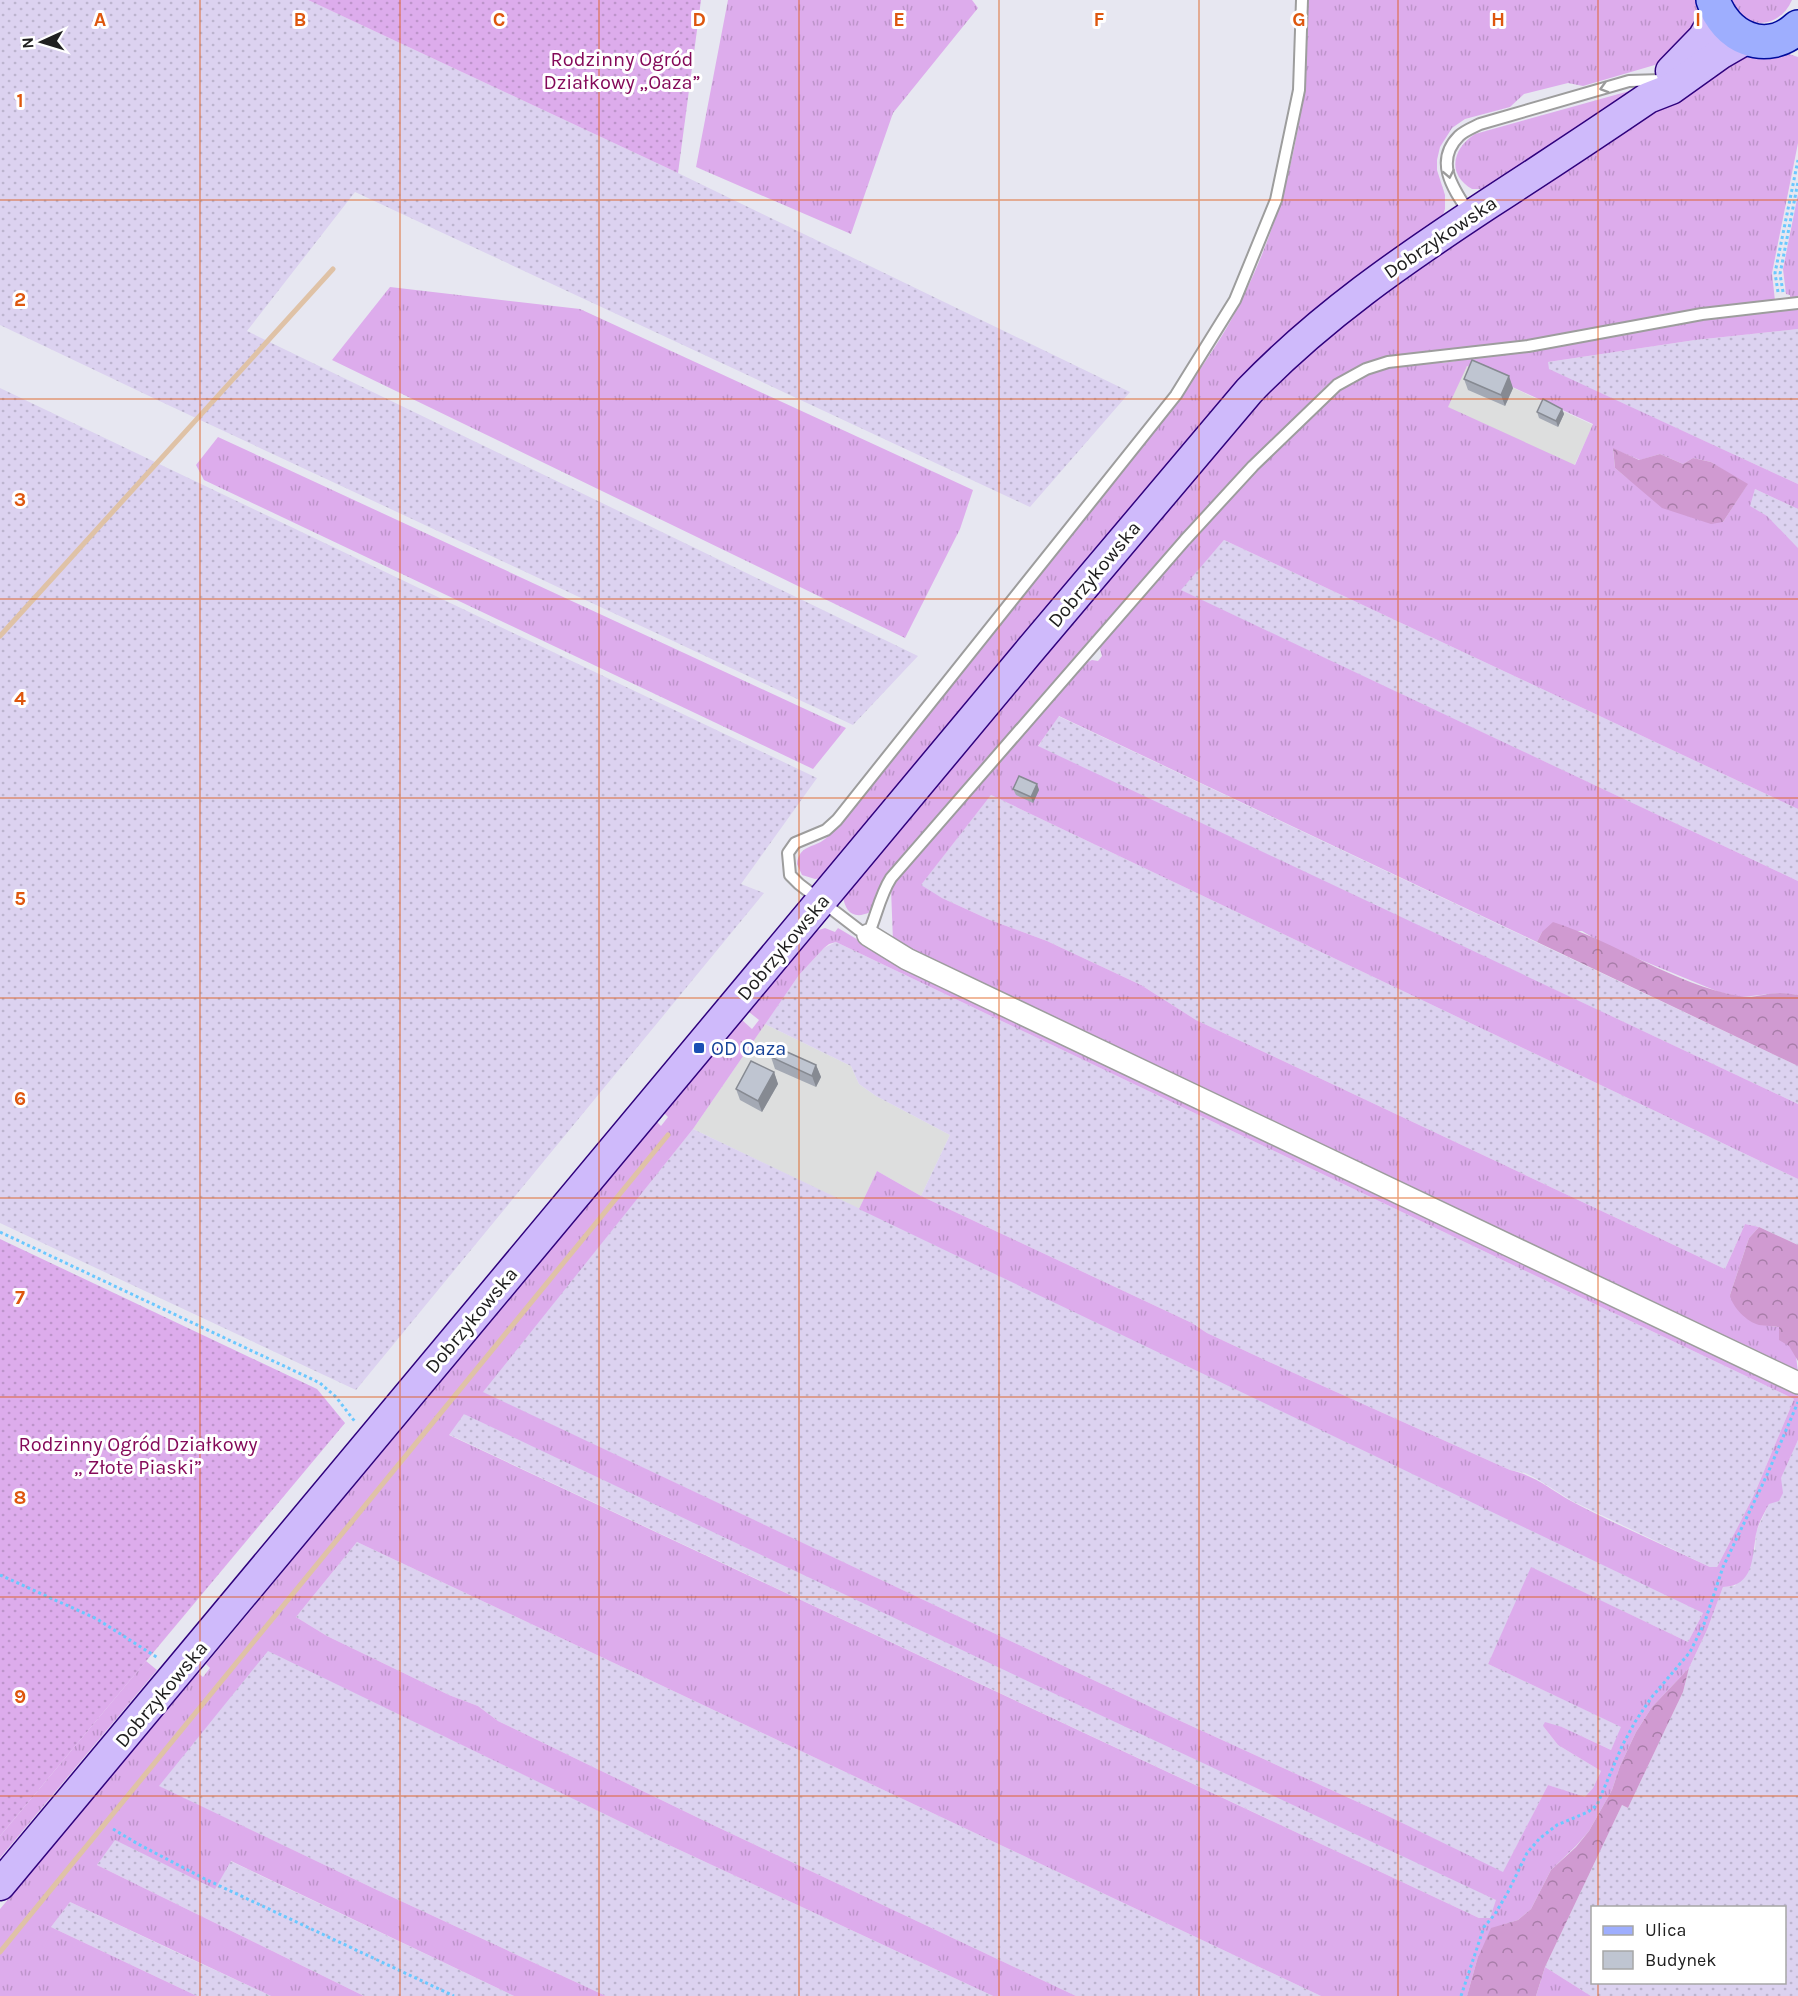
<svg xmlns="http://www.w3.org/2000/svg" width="1798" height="1996" font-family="Karla,sans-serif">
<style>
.residential{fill:#dddede}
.farmland{fill:url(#farmland-dots);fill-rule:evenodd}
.grass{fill:url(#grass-tufts);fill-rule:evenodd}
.forest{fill:url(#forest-crowns)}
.garden{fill:url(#garden-dots)}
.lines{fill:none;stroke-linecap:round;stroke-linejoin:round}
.stream{stroke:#dfc2a6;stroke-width:5}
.service-casing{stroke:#9d9d9d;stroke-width:14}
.minor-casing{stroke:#9d9d9d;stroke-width:24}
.secondary-casing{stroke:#2f027d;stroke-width:33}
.primary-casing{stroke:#000b9c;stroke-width:36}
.path{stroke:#6bc8fe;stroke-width:3;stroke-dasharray:3 3;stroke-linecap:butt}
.service{stroke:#fff;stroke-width:10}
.minor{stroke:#fff;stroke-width:21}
.secondary{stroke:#cfbafb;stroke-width:30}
.primary{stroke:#9eaefe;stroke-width:33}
.wall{fill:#a4a9b4}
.shaded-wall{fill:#868a92}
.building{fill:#bfc5d1;stroke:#868a92;stroke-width:1.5}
.oneway{stroke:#9b9b9b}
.grid{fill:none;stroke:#de560d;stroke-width:1.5;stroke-opacity:0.55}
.transit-dot{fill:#1a4fb4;stroke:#fff;stroke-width:2}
.labels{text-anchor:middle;stroke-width:6;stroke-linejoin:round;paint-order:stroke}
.park-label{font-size:20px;fill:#840959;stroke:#fff}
.street-label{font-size:20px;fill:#202020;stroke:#fff}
.transit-label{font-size:20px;fill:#164399;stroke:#fff;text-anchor:start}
.grid-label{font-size:20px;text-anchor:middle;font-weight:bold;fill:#de560d;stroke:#fff;stroke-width:6;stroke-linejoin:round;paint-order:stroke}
</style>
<defs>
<pattern id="farmland-dots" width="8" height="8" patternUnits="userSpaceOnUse" patternTransform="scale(1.5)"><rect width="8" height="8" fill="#dcd2f0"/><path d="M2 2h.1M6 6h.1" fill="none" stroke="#bcb4ce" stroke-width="1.8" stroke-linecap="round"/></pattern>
<pattern id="grass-tufts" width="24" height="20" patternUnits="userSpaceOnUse" patternTransform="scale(1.5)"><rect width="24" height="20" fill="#ddacec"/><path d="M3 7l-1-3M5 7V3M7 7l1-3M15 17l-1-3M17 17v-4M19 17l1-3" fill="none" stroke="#bd94ca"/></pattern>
<pattern id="forest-crowns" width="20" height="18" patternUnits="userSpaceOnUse" patternTransform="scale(1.5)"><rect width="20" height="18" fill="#d09ad1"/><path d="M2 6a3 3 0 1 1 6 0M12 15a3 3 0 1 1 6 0" fill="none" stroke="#a87da9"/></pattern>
<pattern id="garden-dots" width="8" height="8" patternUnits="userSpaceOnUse" patternTransform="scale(1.5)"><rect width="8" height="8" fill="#ddacec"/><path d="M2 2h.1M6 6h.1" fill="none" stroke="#bd94ca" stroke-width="1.8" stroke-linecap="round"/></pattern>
</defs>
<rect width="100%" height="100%" fill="#e7e7f1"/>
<g class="residential">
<path d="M1466,366l127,59 -19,41 -127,-59z"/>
<path d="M765,1024l86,42 8,18 17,12 74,39 -29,61 -44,-25 -18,38 -166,-80z"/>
</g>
<g class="farmland">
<path d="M0,0h308l370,173 452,219 -100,115 -675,-315 -108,139 671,325 -65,69 -685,-320 -168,-80z"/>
<path d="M1798,329v155l-250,-115v-7l147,-22z"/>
<path d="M0,388l817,390 -76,106 23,9 -408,497 -356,-167z"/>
<path d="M1755,489l43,20v39l-31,-31 -18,-11z"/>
<path d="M1224,540l574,269v72l-618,-291z"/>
<path d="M1058,716l740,350v38l-760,-357z"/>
<path d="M991,795l807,384v66l-39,-18 -14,-3 -20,45 -529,-249 -55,-35 -94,-44 -57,-21 -48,-22 -22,-12z"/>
<path d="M836,942l958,457 -40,96 -37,72h-7l-138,-66 -35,-22 -12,-6 -15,-3 -245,-110 -58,-27 -15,-10 -271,-127 29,-61 -74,-39 -17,-12 -8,-18 -86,-42 34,-49 25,-27z"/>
<path d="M693,1129l995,475 15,9 -15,29 -156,-74 -44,96 134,63 -11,23 -49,-23 -19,-1 15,19 43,26 -8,17 -8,10 -37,-13 -45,88 -119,-59 -210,-96 -692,-326z"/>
<path d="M464,1413l1033,487 -7,18h-11l-1031,-484z"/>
<path d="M1798,1440v556h-207l-46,-29 77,-162 6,3 55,-116 6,-24 18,-38 16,-43 12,-1 20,-37 1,-17zM1592,1908h192v74h-192z"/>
<path d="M357,1542l964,454h-245l-363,-171 -215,-104 -20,-15 -29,-11 -122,-59 -31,-19z"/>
<path d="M268,1650l388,189 337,157h-387l-229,-106 -219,-104z"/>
<path d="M115,1839l100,49 15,-27 284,135h-150l-267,-131z"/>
<path d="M70,1902l108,51 93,43h-74l-146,-69z"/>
</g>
<g class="grass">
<path d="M728,0h244l6,8 -85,105 -42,121 -155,-67z"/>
<path d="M1306,0h396v21l-37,41 -82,24 -15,-3 -44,11 -14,13 -45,12 -13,9 -12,19 -3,13v10l8,25v14l-2,6 -11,15 -69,46 -541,602 -7,1 -13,-4 -5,-11c2,-19 17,-16 28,-25 8,-6 14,-16 20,-23l337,-420c20,-30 42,-60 58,-93 47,-93 71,-198 66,-303z"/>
<path d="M1730,0h62c-13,30 -50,31 -62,0z"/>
<path d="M1780,51l18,6v86l-26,130 3,28 -257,41 -126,15 -29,8 -23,11 -14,10 -72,72 -363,413 -14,20 -7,21c-16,8 -25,0 -27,-16l380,-462 118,-115 388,-264z"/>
<path d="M1633,90l4,2 -150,97h-15c-26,-15 -19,-41 3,-55z"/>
<path d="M1798,194v105l-8,1v-5l-4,-1 -3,-25z"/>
<path d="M390,287l190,22 393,181 -13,39 -55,109 -573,-278z"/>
<path d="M1798,307v22l-103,11 -147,22 1,7 249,115v25l-43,-20 -5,17 17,10 31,32v261l-574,-269 -43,50 617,291v114l-19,-2 -37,4 -23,-5 -112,-46 -25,-15 -40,1 -5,10 -478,-226 -21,30 760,358v75l-807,-384 -70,90 21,13 48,22 57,21 94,44 55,35 529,249 20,-45 14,3 -10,11 -19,57 40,31 9,1 17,29 2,16 -905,-430 -2,-54 29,-38 161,-185 11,-5 6,1 4,-5 -2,-7 2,-8c61,-71 123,-143 191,-208 24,-23 46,-49 78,-61 21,-8 46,-9 67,-11l4,2 14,-2 1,-3 239,-39zM1467,366l126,58 -18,41 -127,-58zM1613,449l27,11 20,-6 23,10 10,-6 18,4 36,23 -24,37 -96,-44 -12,-10z"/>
<path d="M218,437l628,291 -33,41 -609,-289 -8,-15z"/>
<path d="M825,928l10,4 3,-4 27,16 933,444v52l-17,38 2,15 -4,8 -10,3c-5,9 -11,20 -13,30 -4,24 -2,52 -33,53l-16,43 -18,38 -37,39 -16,25 -16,34 -8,24 -23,41 -13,15 -25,24 -20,39 -13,11 -13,4 -28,36 -10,36h-146l-964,-454 -61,75 31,19 122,59 29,11 20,15 215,104 363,171h-83l-337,-157 -388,-188 -109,135 218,104 229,106h-92l-283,-135 -16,28 -100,-49 -18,25 267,131h-93l-201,-94 -19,25 146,69h-197v-87l198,-236 5,4 7,-9 -4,-4 451,-542 4,4 7,-9 -4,-4 54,-64 11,9 8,-11 -10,-9 15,-18 10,9 7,-9 -10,-8 67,-81zM836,942l958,457 -40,96 -37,72h-7c-46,-22 -94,-42 -139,-66 -21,-12 -37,-26 -61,-31l-245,-110 -58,-27 -15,-10 -271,-127 -44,-25 -18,38 844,404 -15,29 -157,-75 -43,97 133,63 -10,23 -49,-23 -17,-5 -2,4 15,19 43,26 -8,17 -8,9 -37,-12 -45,87 -119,-58 -210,-96 -691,-326 210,-263 106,-154 25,-27 5,-4zM464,1414l557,264 475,222 -6,18h-11l-1030,-483z"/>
<path d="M146,1661l11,9 -157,188v-22z"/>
<path d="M1545,1967l46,29h-55z"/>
</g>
<g class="forest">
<path d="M1613,448l26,12 21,-6 23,10 10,-6 18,4 37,22 -25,38 -12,2 -49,-16 -47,-40z"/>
<path d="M1553,922c63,20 120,62 186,74 14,3 27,-3 41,-3 6,0 12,1 18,2v71l-261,-124 5,-10z"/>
<path d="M1759,1227l39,18v116l-9,-15 -10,-6v-13c-6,-1 -13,-1 -20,-2 -12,-3 -27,-18 -29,-30l19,-57z"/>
<path d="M1689,1668l-6,24 -55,116 -6,-3 -77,162 -9,29h-69l10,-36 14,-32 27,-8 13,-11 20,-39 25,-23 13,-16 23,-41 8,-24 16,-34 16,-25z"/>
</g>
<g class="garden">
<path d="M308,0h393l-23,173z"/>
<path d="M0,1239l317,150 28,34 -345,413z"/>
</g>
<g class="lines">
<g class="stream">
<path d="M0,636l333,-367"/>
<path d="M0,1952l668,-817"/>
</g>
<g class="service-casing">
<g id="service">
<path d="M1302,0l-3,90 -23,110 -41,100 -59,95 -339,425 -11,10 -31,13 -7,10 2,22 9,9 60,46 9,5c8,-18 12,-40 23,-57l294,-338 68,-74 84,-81 29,-16 22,-7 140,-16 174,-32 96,-11"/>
<path d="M1470,214c-16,-24 -37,-52 -11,-78 5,-5 15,-9 21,-12l149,-43 33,-1"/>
</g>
</g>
<g class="minor-casing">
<path id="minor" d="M868,935l39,24 891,424"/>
</g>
<g class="secondary-casing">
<g id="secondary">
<path d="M1671,71l32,-33 14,-24"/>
<path d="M0,1885l1026,-1230 223,-264c71,-74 154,-131 239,-187 54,-35 107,-70 160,-106l23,-9 49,-35 26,-15"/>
</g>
</g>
<g class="primary-casing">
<path id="primary" d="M1713,0c12,37 53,57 85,27"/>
</g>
<g class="path">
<path d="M1778,292l-3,-19 23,-113"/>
<path d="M1783,292l-3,-18 18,-92"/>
<path d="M0,1232l320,151 16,14 20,26"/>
<path d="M0,1575l97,44 61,39"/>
<path d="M113,1829l25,15 67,35 249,117"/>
<path d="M1461,1996l23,-69 11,-13 13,-22 19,-39 12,-14 18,-14 31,-13 9,-7 25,-59 13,-24 16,-24 39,-46 14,-28 19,-57 44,-92 31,-73"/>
</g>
<use href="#service" class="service"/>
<use href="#minor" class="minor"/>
<use href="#secondary" class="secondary"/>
<use href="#primary" class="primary"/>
</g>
<g class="wall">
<path d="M1464,379l49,9 -8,18 -37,-16z"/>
<path d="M1562,409l2,5 -6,13 -19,-9 -2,-6z"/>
<path d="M1037,784l2,6 -6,13 -17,-8 -3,-6z"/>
<path d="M771,1057l45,8 5,12 -5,10 -41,-18z"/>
<path d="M774,1072l4,12 -16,28 -22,-12 -4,-11z"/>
</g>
<g class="shaded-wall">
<path d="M1509,376l4,12 -8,18 -4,-11z"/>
<path d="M1562,409l2,5 -6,13 -2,-6z"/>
<path d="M1037,784l2,6 -6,13 -2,-6z"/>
<path d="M816,1065l5,12 -5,10 -4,-11z"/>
<path d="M774,1072l4,12 -16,28 -4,-11z"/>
</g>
<g class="building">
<path d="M1472,360l37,16 -8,19 -37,-16z"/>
<path d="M1543,399l19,10 -6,12 -19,-9z"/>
<path d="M1019,776l18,8 -6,13 -18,-8z"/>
<path d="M776,1047l40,18 -4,11 -41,-19z"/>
<path d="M751,1061l23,11 -16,29 -22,-12z"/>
</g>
<defs><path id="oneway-chevron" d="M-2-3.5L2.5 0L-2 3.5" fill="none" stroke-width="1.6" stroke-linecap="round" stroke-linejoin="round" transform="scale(1.5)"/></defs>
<g class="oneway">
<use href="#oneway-chevron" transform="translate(1604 88) rotate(164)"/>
<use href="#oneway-chevron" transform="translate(1449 174) rotate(79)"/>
</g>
<path class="grid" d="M200,0v1996M400,0v1996M599,0v1996M799,0v1996M999,0v1996M1199,0v1996M1398,0v1996M1598,0v1908M0,200h1798M0,399h1798M0,599h1798M0,798h1798M0,998h1798M0,1198h1798M0,1397h1798M0,1597h1798M0,1796h1798M1598,1982v14"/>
<rect class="transit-dot" x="693" y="1042" width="12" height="12" rx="3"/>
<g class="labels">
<g class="park-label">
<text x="622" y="66">Rodzinny Ogród<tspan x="622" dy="23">Działkowy „Oaza”</tspan></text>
<text x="138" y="1451">Rodzinny Ogród Działkowy<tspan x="138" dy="23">„ Złote Piaski”</tspan></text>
</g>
<g class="street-label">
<text transform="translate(1440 237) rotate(-34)" y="7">Dobrzykowska</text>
<text transform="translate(1094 574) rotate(-50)" y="7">Dobrzykowska</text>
<text transform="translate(783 947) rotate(-50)" y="7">Dobrzykowska</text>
<text transform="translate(471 1320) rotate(-50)" y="7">Dobrzykowska</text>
<text transform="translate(161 1694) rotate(-50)" y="7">Dobrzykowska</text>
</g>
<g class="transit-label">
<text x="711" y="1055">OD Oaza</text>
</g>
</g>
<g class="grid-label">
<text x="100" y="26">A</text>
<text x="300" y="26">B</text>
<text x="499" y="26">C</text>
<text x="699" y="26">D</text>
<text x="899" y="26">E</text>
<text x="1099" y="26">F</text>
<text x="1299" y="26">G</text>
<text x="1498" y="26">H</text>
<text x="1698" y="26">I</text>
<text x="20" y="107">1</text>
<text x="20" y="306">2</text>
<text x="20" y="506">3</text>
<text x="20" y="705">4</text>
<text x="20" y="905">5</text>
<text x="20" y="1105">6</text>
<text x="20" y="1304">7</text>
<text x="20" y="1504">8</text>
<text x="20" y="1703">9</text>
</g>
<rect x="1591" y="1906" width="195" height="78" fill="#ffffff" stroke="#a6a6a6" stroke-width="1.5"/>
<rect x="1603" y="1926" width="30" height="9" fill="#9eaefe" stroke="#a6a6a6" stroke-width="1.5"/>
<text x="1645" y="1936" font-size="18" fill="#202020">Ulica</text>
<rect x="1603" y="1951" width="30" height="18" fill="#bfc5d1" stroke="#a6a6a6" stroke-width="1.5"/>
<text x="1645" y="1966" font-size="18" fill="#202020">Budynek</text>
<g transform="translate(42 42) rotate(266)" stroke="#ffffff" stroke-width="4.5" paint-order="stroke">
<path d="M0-4.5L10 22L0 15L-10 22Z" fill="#202020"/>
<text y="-9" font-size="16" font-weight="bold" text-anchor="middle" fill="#202020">N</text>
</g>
</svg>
